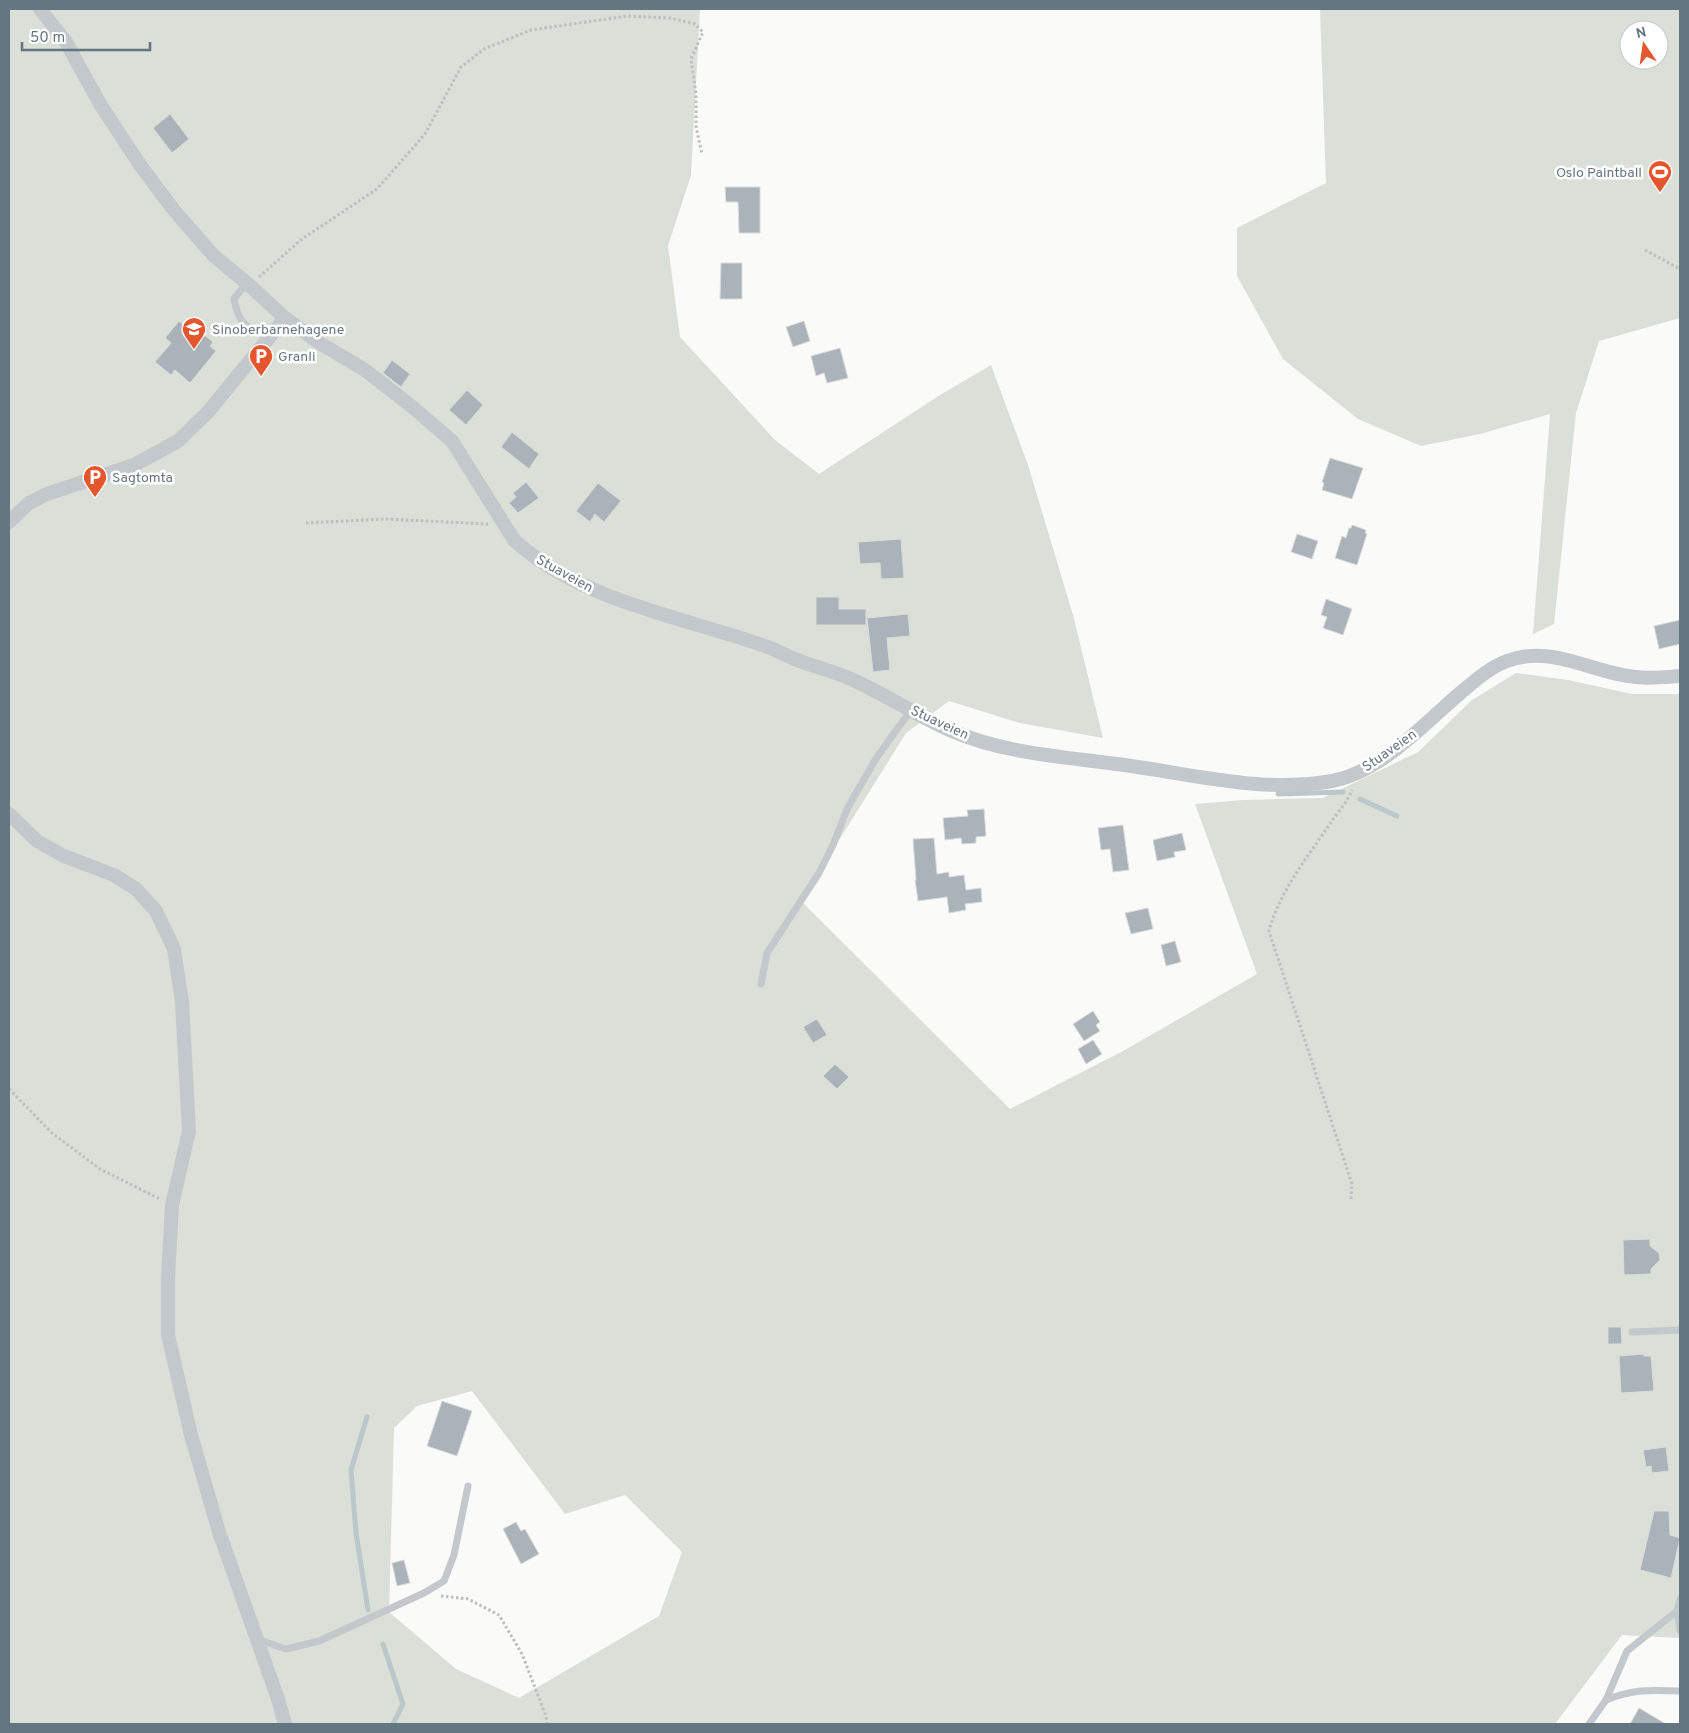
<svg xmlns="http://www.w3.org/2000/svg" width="1689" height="1733" font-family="Overpass,sans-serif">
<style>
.green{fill:#dadfd7;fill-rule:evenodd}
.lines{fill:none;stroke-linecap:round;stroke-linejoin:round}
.stream{stroke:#bbc7cb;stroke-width:5}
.building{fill:#aab3b9;stroke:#dcdcda}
.path{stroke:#bbbfc2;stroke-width:3;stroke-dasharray:2.5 2.5;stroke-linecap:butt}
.lane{stroke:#c3c8cc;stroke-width:7}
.street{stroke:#c3c8cc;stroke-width:14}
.labels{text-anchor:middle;stroke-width:5;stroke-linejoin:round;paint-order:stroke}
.poi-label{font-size:14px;fill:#657683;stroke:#fff;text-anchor:start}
.street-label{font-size:14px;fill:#657683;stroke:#fff}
</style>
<rect width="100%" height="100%" fill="#fafaf8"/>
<g class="green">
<path d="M9,9h691l-9,166 -23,71 12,91 95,103 44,34 121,-79 51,-30 37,100 45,150 30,123 -83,-15 -71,-22 -43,32 -105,168 209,208 115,-59 132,-76 -62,-170 48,-4 80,-2 95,-46 54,-52 44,-27 52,7 64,14h48v944l-58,-3 -67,89h-1546zM472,1391l93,123 60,-19 57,57 -23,64 -140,82 -63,-29 -67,-57 5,-184 23,-22z"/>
<path d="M1320,9h360v309l-81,23 -23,72 -22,211 -21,10 17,-220 -70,20 -59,12 -63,-27 -75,-60 -46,-83v-48l89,-45zM1629,30h30v30h-30z"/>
</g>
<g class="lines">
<g class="stream">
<path d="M1278,794l65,-2"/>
<path d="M1360,799l37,17"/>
<path d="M367,1417l-16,53 5,63 12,77"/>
<path d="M383,1644l20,60 -10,20"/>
</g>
</g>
<g class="building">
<path d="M170,114l19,25 -17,14 -19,-25z"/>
<path d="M725,187h35v46h-21l-1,-31h-12z"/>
<path d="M721,263h21v36h-22z"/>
<path d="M179,321l16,13 3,-4 15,12 -3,4 6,5 -26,32 -15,-13 -4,5 -16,-13 16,-19 -6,-5z"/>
<path d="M804,321l6,20 -17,6 -7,-20z"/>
<path d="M840,348l8,30 -21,5 -3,-10 -8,3 -5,-20z"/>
<path d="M392,360l18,14 -9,13 -18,-14z"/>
<path d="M467,390l16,15 -17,20 -17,-15z"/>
<path d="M512,432l27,22 -10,15 -28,-22z"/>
<path d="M1330,458l33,10 -11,31 -30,-9 2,-7 -2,-1z"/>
<path d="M526,482l13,16 -21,15 -9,-10 7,-6 -3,-4z"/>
<path d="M598,483l23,18 -17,21 -9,-8 -5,8 -14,-11z"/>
<path d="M1352,525l14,5 -1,3 2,1 -10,31 -22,-7 7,-22 4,2 3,-10h2z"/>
<path d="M1297,534l21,7 -6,18 -21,-7z"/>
<path d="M901,539l3,39 -23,1 -1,-16 -20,1 -2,-22z"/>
<path d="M816,597h23v12h27v16h-50z"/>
<path d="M1326,599l26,10 -9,26 -20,-7 4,-11 -6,-2z"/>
<path d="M908,614l2,22 -23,2 3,32 -17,2 -6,-54z"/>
<path d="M1680,620v24l-21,5 -5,-23z"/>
<path d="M984,809l2,27 -10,1v6l-14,1 -1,-6 -16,2 -2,-22 25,-2 -1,-6z"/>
<path d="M1123,825l6,45 -16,2 -3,-23 -9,1 -3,-22z"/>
<path d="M1182,833l4,17 -12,2 1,5 -18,4 -4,-21z"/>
<path d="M934,838l3,36 12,-2v5l15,-2 2,15 15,-2 1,14 -17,2 1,6 -17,3 -2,-16 -29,4 -3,-21h1l-3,-41z"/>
<path d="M1148,908l5,21 -22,5 -6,-21z"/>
<path d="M1175,941l6,21 -15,4 -5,-21z"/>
<path d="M1093,1011l7,11 -4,3 4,6 -16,10 -11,-17z"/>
<path d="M817,1019l10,16 -14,8 -10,-16z"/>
<path d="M1093,1040l9,14 -16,10 -8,-15z"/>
<path d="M835,1064l14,13 -12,12 -14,-13z"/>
<path d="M1650,1239v7l9,7 1,7 -9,9v5l-27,1 -1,-35z"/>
<path d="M1608,1327h13l1,17h-14z"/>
<path d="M1644,1354v2h7l3,35 -33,2 -2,-37z"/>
<path d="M442,1401l30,10 -15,45 -30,-10z"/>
<path d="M1666,1447l3,24 -17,2 -1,-7 -5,1 -3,-17z"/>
<path d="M1654,1511h15l1,24 10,3 -9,40 -31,-8z"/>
<path d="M516,1522l5,9 4,-2 14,25 -18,10 -18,-35z"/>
<path d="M404,1560l6,23 -13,3 -5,-23z"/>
<path d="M1639,1708l27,16h-36z"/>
</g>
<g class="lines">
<g class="path">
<path d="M1645,250l35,19"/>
<path d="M259,277l43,-38 75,-50 48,-55 36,-67 23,-18 47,-19 96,-14 43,2 25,6 8,8 -12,27 5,35v33l6,27"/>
<path d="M306,523l79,-4 103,5"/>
<path d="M9,1089l43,44 48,36 60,30"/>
<path d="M1351,1199l1,-15 -83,-253c11,-41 39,-74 62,-109 7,-10 17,-21 21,-32"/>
<path d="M441,1596l27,3 31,16 23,39 24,62 1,8"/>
</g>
<g class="lane">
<path d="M249,285l-8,5 -7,9c5,27 12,29 37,36"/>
<path d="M761,984l6,-31 52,-80 14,-28 15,-38 29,-50 34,-47"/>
<path d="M1632,1332l48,-2"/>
<path d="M1677,1611l3,19"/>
<path d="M257,1639l29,10 33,-8 105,-48 20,-12 10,-26 14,-69"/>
<path d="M1606,1700c27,-11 45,-10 74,-9"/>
<path d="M1589,1724l17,-24 21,-49 50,-40 3,-12"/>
</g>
<g class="street">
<path d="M40,9l26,33 34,62 40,61 33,44 40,46 36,30 36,33 33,24 47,28 45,35 42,36 62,99c68,62 170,77 254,107 10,4 19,9 29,13 18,7 36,11 54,19 34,15 66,37 101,52 56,24 119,26 179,35 65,9 134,27 201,15 52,-10 94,-60 133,-92 13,-11 26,-22 42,-28 44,-17 85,12 129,16 14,2 30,0 44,-1"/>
<path d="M9,522l20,-19 18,-9 87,-29 44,-24 30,-29 77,-94"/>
<path d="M9,814l28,27 27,15 50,19 22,14 20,22 18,38 8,53 7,129 -17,74 -4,72v58l23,100 28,97 59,167 7,25"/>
</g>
</g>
<defs>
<g id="stadium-pin" transform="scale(1.25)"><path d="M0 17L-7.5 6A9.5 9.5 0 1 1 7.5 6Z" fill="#e4572e" stroke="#fff"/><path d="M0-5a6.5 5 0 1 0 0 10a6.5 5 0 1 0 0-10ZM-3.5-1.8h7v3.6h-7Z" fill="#fff"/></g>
<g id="school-pin" transform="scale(1.25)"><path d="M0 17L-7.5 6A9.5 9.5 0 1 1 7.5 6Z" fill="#e4572e" stroke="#fff"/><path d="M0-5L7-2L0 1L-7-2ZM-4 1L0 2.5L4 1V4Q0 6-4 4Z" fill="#fff"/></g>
<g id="parking-pin" transform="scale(1.25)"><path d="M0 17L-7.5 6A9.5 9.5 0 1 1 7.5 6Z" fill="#e4572e" stroke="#fff"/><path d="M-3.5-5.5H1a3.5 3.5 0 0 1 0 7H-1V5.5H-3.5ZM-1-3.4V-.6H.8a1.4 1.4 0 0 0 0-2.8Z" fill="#fff"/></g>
</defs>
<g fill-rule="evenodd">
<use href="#stadium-pin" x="1660" y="172"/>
<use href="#school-pin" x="194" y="329"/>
<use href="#parking-pin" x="261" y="356"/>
<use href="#parking-pin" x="95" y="477"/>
</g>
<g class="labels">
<g class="poi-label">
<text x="1642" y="177" text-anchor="end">Oslo Paintball</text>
<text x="212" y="334">Sinoberbarnehagene</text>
<text x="278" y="361">Granli</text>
<text x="112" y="482">Sagtomta</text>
</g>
<g class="street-label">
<text transform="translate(565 573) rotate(29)" y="5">Stuaveien</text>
<text transform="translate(940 722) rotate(25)" y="5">Stuaveien</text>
<text transform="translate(1389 750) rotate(-35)" y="5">Stuaveien</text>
</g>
</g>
<rect width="1689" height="1733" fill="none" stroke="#657683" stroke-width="20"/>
<g transform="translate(1644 45) rotate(347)"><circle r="24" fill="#ffffff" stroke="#c1c8cd"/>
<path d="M0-4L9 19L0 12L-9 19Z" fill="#e4572e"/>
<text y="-8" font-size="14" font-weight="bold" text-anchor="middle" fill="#657683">N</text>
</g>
<path d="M22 42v8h128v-8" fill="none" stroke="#657683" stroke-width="2.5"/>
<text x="30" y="42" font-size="15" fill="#657683" stroke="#ffffff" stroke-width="4" paint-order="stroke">50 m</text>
</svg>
